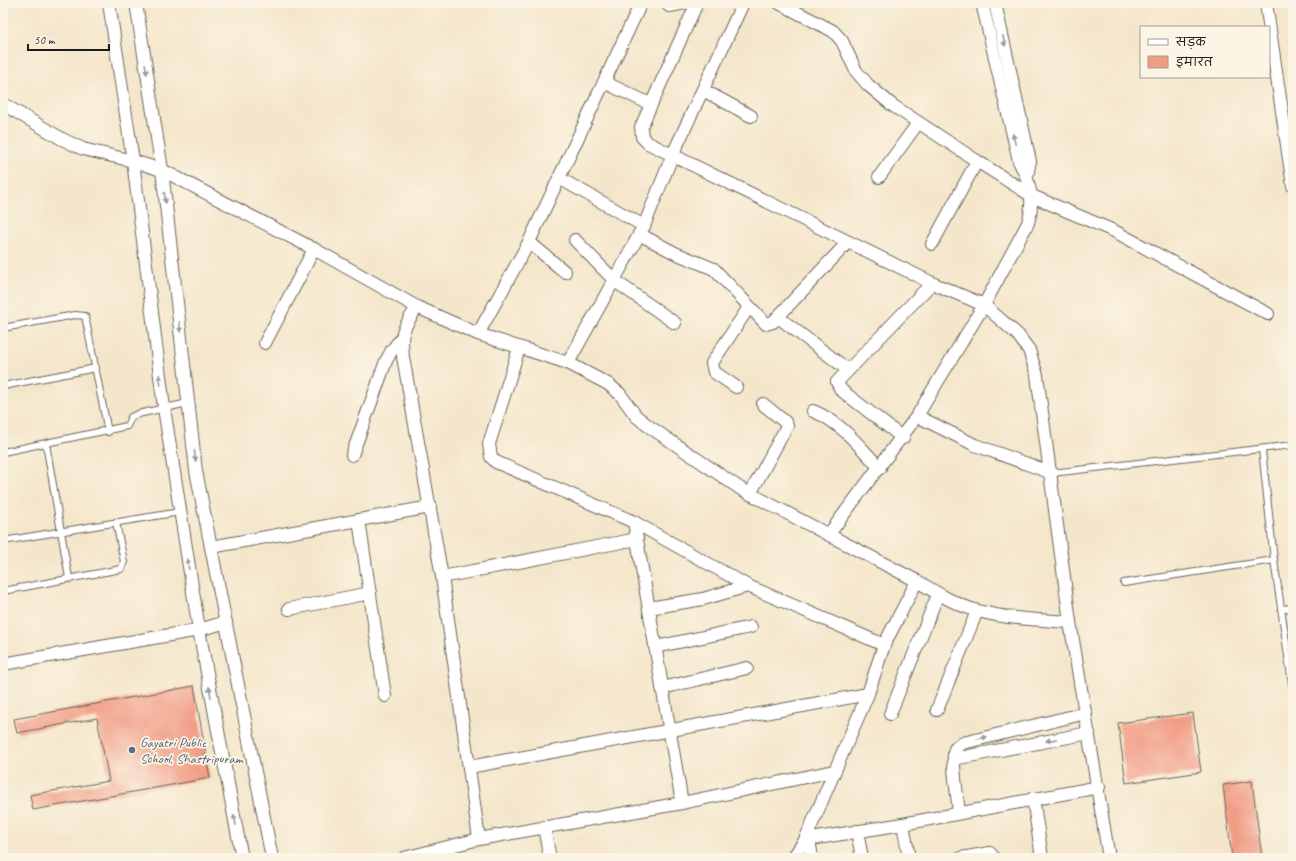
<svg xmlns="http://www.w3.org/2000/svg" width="1296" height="861" font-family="Caveat,'Playpen Sans Deva',sans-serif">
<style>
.building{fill:#f19d86}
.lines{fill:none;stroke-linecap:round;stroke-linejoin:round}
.service-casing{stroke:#686359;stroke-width:8}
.minor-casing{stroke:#686359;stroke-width:14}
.service{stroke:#fff;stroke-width:6}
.minor{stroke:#fff;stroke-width:12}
.oneway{fill:#999}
.service-dot{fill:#5c6f8a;stroke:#fcf5e5;stroke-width:1.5}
.labels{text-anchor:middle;stroke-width:3.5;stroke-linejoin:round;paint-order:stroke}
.service-label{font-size:14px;fill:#4e5e75;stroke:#fcf5e5;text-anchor:start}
</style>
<rect width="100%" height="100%" fill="#fcf5e5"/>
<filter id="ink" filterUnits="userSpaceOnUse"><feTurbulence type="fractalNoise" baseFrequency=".025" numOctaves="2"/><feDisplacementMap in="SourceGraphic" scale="8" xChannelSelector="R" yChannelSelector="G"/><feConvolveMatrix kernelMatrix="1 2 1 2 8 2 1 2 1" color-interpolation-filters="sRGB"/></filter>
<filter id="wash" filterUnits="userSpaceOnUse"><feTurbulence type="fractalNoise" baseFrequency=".012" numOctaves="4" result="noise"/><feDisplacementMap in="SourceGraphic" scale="16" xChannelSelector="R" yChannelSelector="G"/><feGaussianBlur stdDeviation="0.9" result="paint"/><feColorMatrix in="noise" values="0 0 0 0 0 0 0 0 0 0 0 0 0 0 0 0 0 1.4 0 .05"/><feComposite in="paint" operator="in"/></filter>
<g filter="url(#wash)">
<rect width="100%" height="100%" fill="#f4e6cb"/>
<g id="blocks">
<g class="building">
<path d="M194,686l16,92 -177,32 -3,-15 79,-14 -12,-63 -80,15 -3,-14z"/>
<path d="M1193,713l8,59 -75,11 -8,-60z"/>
<path d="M1252,781l10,77h-30l-9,-73z"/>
</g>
</g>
</g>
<g filter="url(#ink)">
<use href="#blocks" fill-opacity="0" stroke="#686359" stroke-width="1"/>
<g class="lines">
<g class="service-casing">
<g id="service">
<path d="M3,328l72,-13 10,1 23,116"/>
<path d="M3,386l93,-18"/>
<path d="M46,444l23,134"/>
<path d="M1262,450l12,110 19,130"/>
<path d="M3,452l124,-26 4,-9 7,-3 50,-11"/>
<path d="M1052,473l241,-28"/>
<path d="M3,541l177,-29"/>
<path d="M1124,583l150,-23"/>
<path d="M3,591l118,-22 3,-7 -8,-40"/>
<path d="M1282,609l11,-1"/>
</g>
</g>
<g class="minor-casing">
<g id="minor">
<path d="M109,3l24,158 31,247 35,222 43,228"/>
<path d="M136,3l26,167 34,301 76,387"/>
<path d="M697,3l-56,124 1,10 6,6 284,140 52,22 34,30 11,15 8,25 33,247 39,236"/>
<path d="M779,3l54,28 9,10 14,30 12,14 24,20 85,56 -45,83"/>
<path d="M995,3l35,158 -3,15"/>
<path d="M1266,3l27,183"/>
<path d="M669,6l16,-3"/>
<path d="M604,82l46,22"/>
<path d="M703,90l48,26"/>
<path d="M3,104l59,35 21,10 50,12 29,9 152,79 103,58 61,27 90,29 40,21 12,10 16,22 11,9 94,64 176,92c18,11 39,24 61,30 30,8 61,9 92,11"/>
<path d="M977,161l55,35 82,35 154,83"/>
<path d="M879,177l39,-54"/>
<path d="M559,178l85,48"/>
<path d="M639,234l36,19 39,16 52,55 7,-2 75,-80"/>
<path d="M575,240l40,41 60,42"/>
<path d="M529,242l36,30"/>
<path d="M417,307c-14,22 -17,24 -14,50l39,220 37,262"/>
<path d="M778,317l70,53"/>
<path d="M478,334l51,-92 112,-239"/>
<path d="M265,343l49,-94"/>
<path d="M519,348l-30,96 2,13 5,5 138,60 114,64 136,59"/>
<path d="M568,363l76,-137 29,-72 70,-151"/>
<path d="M736,387l-22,-15 -2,-9 37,-56"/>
<path d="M813,411c28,11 46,35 67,57"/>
<path d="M917,416l58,29 77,28"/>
<path d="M903,438l-62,-48 -4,-8 95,-99"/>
<path d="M352,455l34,-94 6,-11 9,-11"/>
<path d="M750,494l37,-68 -2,-4 -22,-18"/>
<path d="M359,520l26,176"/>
<path d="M634,522l48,281"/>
<path d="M829,534l88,-118 67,-111 44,-82c7,-22 2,-41 -9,-62l-37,-158"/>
<path d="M211,547l219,-40"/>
<path d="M442,577l195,-38"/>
<path d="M649,608l54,-9 45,-13"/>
<path d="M289,609l81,-16"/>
<path d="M655,647l96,-20"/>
<path d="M3,664l196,-34 27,-8"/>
<path d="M662,688l85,-20"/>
<path d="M937,710l40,-99"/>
<path d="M890,714l48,-120"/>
<path d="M954,759l135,-26"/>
<path d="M469,767l399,-73"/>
<path d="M1033,798l9,60"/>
<path d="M959,813c-1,-13 -8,-54 -4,-64 2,-3 5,-4 8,-6l123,-30"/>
<path d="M903,824l6,34"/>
<path d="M544,827l6,31"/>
<path d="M857,831l5,27"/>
<path d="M809,839l3,19"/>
<path d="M805,840l98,-16 196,-37"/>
<path d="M404,858l75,-19 203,-36 152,-32"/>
<path d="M793,858l12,-18 63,-146 16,-49 33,-64"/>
<path d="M961,858l29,-5 4,5"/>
</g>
</g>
<use href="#service" class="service"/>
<use href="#minor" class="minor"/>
</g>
<defs><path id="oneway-solid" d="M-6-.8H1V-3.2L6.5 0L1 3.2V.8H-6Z"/></defs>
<g class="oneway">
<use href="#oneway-solid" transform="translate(1004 41) rotate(78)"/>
<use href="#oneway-solid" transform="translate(146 69) rotate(81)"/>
<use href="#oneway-solid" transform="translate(1014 139) rotate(-103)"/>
<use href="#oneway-solid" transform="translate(165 198) rotate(83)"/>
<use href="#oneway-solid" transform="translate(180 327) rotate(83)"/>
<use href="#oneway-solid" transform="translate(160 380) rotate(-97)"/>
<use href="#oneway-solid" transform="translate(195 456) rotate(83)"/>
<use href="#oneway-solid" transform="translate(188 564) rotate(-99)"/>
<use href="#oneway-solid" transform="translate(210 692) rotate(-101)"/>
<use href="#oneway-solid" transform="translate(982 738) rotate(-14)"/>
<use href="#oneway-solid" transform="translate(1051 740) rotate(169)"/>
<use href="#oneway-solid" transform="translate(235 820) rotate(-101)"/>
</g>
</g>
<circle class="service-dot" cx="132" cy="750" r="4"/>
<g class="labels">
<g class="service-label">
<text x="140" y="747">Gayatri Public<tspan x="140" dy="16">School, Shastripuram</tspan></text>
</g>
</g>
<rect width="1296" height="861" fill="none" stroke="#fcf5e5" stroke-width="16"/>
<rect x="1140" y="26" width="130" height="52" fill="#fcf5e5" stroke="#a29e95"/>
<rect x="1148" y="39" width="20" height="6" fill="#ffffff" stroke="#a29e95"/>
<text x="1176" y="46" font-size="12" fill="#1c1c1c">सड़क</text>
<rect x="1148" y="56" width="20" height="12" fill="#f19d86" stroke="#a29e95"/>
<text x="1176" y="66" font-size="12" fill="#1c1c1c">इमारत</text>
<path d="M28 44v6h81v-6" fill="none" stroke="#1c1c1c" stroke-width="2"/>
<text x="34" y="44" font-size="12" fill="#1c1c1c" stroke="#fcf5e5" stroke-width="3" paint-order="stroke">50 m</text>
</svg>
